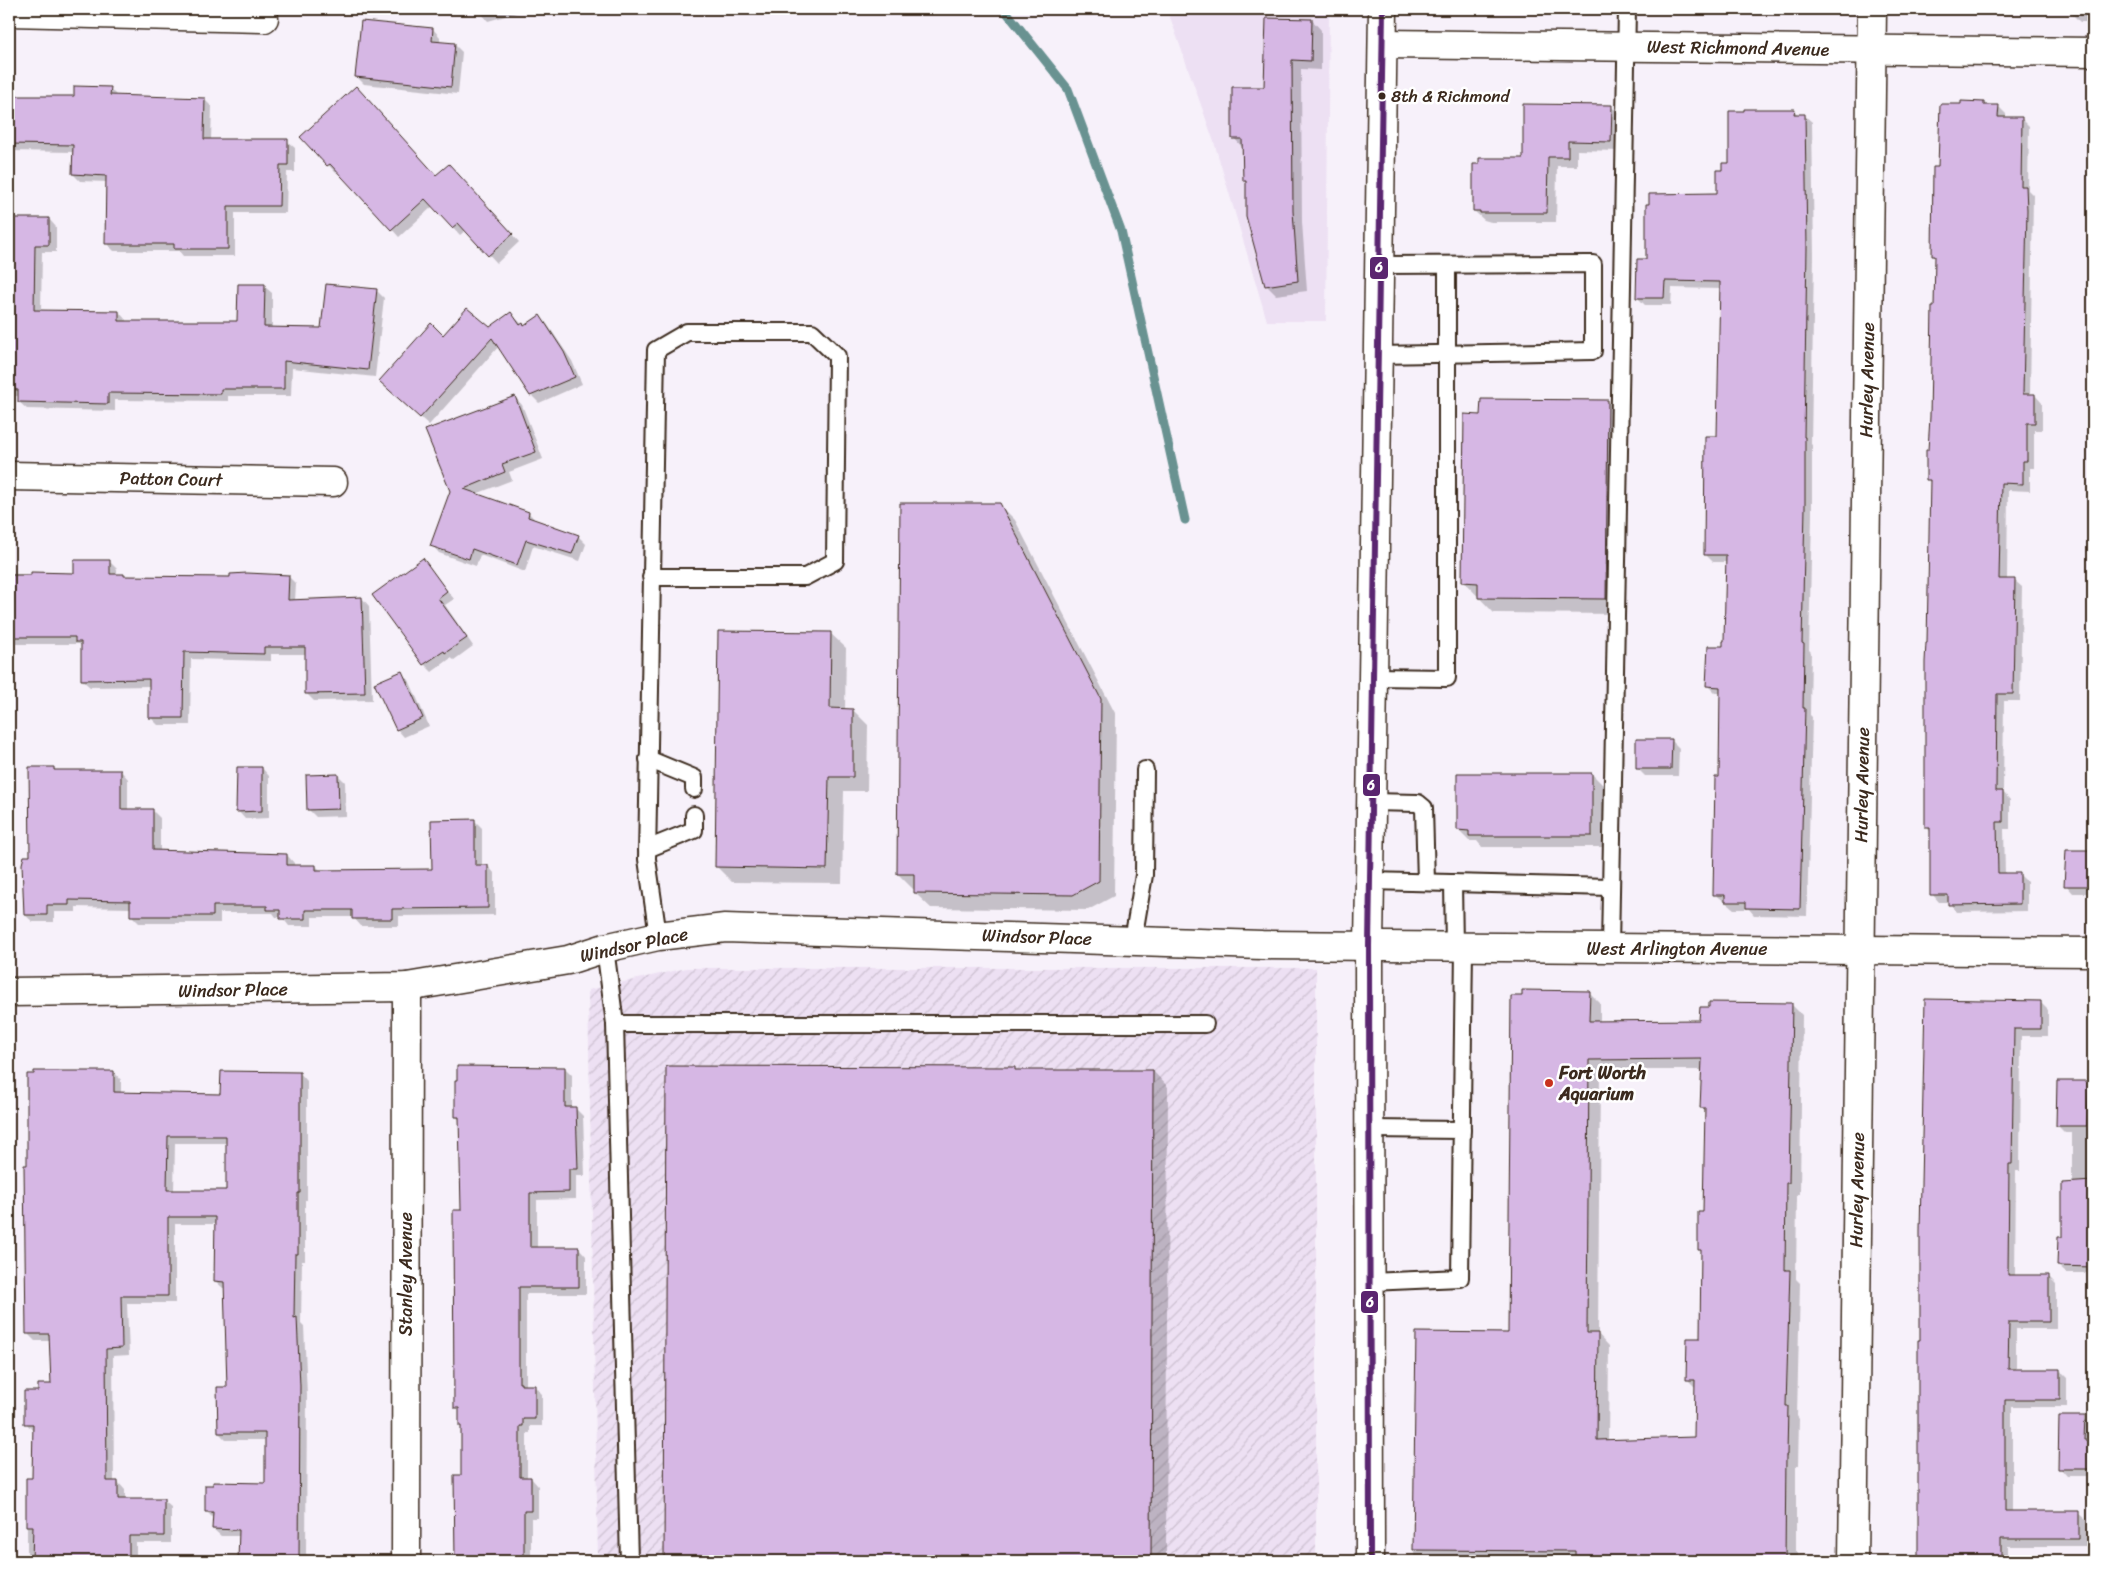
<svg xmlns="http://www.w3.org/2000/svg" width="2102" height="1570" font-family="Sriracha,sans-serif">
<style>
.built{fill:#ede0f3}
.industrial{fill:url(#industrial-furrows)}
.shadow{fill:#0003;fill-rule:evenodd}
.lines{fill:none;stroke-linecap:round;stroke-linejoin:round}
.stream{stroke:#699291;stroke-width:9}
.building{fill:#d6b7e4;stroke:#3b2a1e;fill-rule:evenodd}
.lane-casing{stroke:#3b2a1e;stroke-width:20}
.street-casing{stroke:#3b2a1e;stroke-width:31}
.secondary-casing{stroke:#3b2a1e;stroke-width:31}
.lane{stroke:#fff;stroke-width:16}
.street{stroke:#fff;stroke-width:28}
.secondary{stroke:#fff;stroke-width:28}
.bus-1-casing{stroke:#fff;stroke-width:10}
.bus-1{stroke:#5a256f;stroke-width:6}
.bus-dot{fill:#3b2a1e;stroke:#fff;stroke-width:2}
.poi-dot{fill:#c8321e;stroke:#fff;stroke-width:2}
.labels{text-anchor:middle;stroke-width:5;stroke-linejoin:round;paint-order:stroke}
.bus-label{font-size:17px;fill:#3b2a1e;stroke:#fff;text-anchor:start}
.street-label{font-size:18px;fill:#3b2a1e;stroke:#fff}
.poi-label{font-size:18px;font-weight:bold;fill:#3b2a1e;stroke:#fff;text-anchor:start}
.line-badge{stroke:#fff;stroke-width:2}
.badge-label{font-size:14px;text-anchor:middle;font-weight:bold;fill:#fff}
</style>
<defs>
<pattern id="industrial-furrows" width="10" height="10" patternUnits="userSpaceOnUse" patternTransform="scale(1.25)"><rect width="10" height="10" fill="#ede0f3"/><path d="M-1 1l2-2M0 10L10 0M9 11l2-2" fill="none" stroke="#ccc0d0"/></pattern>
</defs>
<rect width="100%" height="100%" fill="#f7f1fa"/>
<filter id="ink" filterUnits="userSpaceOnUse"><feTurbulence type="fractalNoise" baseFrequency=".02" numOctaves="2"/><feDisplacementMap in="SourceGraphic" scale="10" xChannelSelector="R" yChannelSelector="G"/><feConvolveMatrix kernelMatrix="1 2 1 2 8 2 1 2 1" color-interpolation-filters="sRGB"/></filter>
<g filter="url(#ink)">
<path class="built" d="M1166,9h163l-3,312h-59l-53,-179 -43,-122z"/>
<path class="industrial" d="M687,968h629v593h-718l-10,-571z"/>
<g class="shadow">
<path d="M383,9h10l-8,2z"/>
<path d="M479,9h43l1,2 -35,10 -7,-8z"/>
<path d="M1546,9h54v6l-48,-1z"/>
<path d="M2072,9h21v13h-13l-8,-8z"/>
<path d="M1312,20l9,10v40l-20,-1 1,153 5,69 -31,4 -10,-10 -19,-101 -3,-3 -1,-33 -9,-10z"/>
<path d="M362,22l71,7 7,8v6l15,2 7,7 -4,42 -94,-10 -8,-8z"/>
<path d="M110,89l8,8 86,2 8,8 -1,33 76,1 8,7v24h-8l-1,41h-51v43h-52l-4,-5h-65l-8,-8 1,-61 -27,-1 -7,-7 1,-22 -65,-1v-54h66z"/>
<path d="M1983,103l3,3h12l8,8v4h15l8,8 -1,64 5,5 -3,200h5l7,8v27h-8v38h-4v23l-22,-1 -1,90h7l8,7 -2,114h-16l-1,91 7,8v29h-6l1,45h14l8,8v29l-70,1 -8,-10h-10l-7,-8 -1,-62 -5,-5 1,-183 4,-161 -4,-4 9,-221 -3,-3 6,-87 23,-63z"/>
<path d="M1611,106l10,10 -1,35 -43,-1v16h-20l-1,56h-65l-7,-2 -10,-9 50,-51z"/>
<path d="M1794,110l4,5h6l8,7 2,133 -3,189 1,1v70l-3,135 2,2 -1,63 2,2 -5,199 -53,-1 -5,-6h-15l-19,-15 5,-116 1,-85h-6l-7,-7 18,-44 1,-80h-14l-8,-8 14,-117 2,-148 -49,-1 -1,17h-26l-7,-7 9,-37 72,-66 4,-23 7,-8z"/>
<path d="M302,137l135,39 19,-3 63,69 -22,21 -31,-33 -6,5 -27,-29 -34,31 -61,-67 -2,3z"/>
<path d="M9,219h40l7,8v25h-14l-1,59 78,1 7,8v3h113l25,-37 8,7v35l50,1 54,-39 8,8 -9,79 -83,-9 -1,28h-63v5l-113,-1v11l-88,-2 -8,-7v-6h-6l-4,-3z"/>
<path d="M511,314l14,13 15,-10 7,7 25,37 10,23 -43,19 -8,-8 -32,-49 -70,79 -41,-36 55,-52 46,-8z"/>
<path d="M515,397l7,8 21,54 -34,13 3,8 -36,14 53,19 7,8 42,15 8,8 -6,17 -47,-15 -8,26 -45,-17 -4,11 -37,-13 -7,-8z"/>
<path d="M1608,401l15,16 -2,197 -127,-1 -30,-31 18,-166z"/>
<path d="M999,504l16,16 101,195 -2,181 -26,14 -157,-2 -16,-15v-4h-2l-15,-15z"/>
<path d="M423,560l31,39 -9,6 28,41 -19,14 -3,-2 -19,14 -8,-8 -50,-69z"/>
<path d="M109,561l8,8v7l114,3 57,-3 8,8 -1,17 67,-3 7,8 3,94 -58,1 -7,-7 -1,-40h-35v7l-80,-2 -1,66h-32l-8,-8v-31l-60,1 -8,-7v-34l-3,-2h-70v-70h66z"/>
<path d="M830,633l16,15 -1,62h8l15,15 -1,66h-23l-2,92 -110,-1 -15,-15z"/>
<path d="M401,673l8,7 20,46 -25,11 -7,-8z"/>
<path d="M1671,740l8,8 -1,28h-33l-8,-8z"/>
<path d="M54,768l2,3h65l7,8v31h24l8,8v34l127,3 7,8v3h22l5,5 112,-1 41,-50 8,8v38h6l7,8v41l-96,1v10h-38l-8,-9h-41v9h-23l-7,-9h-6l-3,-4h-53v10h-81l-8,-8v-7l-55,-1v5h-22v10h-21l-8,-7 6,-57z"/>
<path d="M262,768l7,8v42l-24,1 -7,-8z"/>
<path d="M1592,774l11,11v62h-121l-5,-6h-8l-11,-11z"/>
<path d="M338,775l7,7 1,34 -30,1 -8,-8z"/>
<path d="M2092,852l1,41h-20l-7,-8z"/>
<path d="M1589,992l11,11v19l101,-1 90,-17 11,11 -2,179h-3l-1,85 4,4 -3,133 2,3 -1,47h-2v86l2,3v6h-384l3,-228 92,1zM1600,1070h103l-1,37 4,5 -1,101 -6,36 3,3 -1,87 -14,40 9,9 -1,51 -87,2 1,-95 -11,-12z"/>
<path d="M1926,1001l114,1 8,8v26h-27l-1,135h-4l-1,105h33l8,8v45h-40v41l44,1 7,7v29h-55v106h66l8,7v26h-78v15h-90z"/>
<path d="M667,1067l347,1 3,3h136l15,16 -2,474h-501z"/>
<path d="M565,1068l7,7v33h3l8,8 2,60h-9v23l-39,1v48h42l7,8v38h-60v93h9l7,7v32h-12v7h-3v45h4l7,8v32h-7v43h-74l-2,-84h7v-49l-2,-3v-14l-4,-4 6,-196 -2,-91 -4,-3z"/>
<path d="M114,1072l7,8v13l100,2 79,-22 7,8v119h-2v61h-3l-1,62 3,3 3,69 -1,159 7,7h-74l1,-25h-19l-8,-7 1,-10 -8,-8 61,-27v-44h-41l-7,-7 10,-45 -3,-100h-3l-8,-7 1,-57h-41v79h-48l2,52 -16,1 1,126h4l7,8v10h38l8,7v36h-35v18h-109v-82l7,1 -1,-49 -7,-8 13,-31 14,-7 -3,-44h-15l-7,-7v-168zM175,1143h52v48h-53z"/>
<path d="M2088,1083l5,5v185h-27l-8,-7 14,-82v-51h-7l-8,-8z"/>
<path d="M2084,1418l8,7 1,51h-26l-7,-8z"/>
</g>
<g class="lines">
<path class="stream" d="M1004,9l64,80 53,142 64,289"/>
</g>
<g class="building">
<path d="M1266,18l46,1 -1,42 -19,-1 1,151 5,70 -33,5 -19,-70v-35h-3l-1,-42h-10v-52h32z"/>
<path d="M361,21l72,7 -1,13 23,2 -4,44 -96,-10z"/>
<path d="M74,86l37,1 -1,8 95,3 -1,41h84v26h-8l-1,41h-51v43h-54v-5h-69l1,-68 -34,-2 1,-29 -64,-1v-48h65z"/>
<path d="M356,86l80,89 13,-11 64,70 -25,22 -30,-33 -6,5 -27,-29 -34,31 -61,-66 -3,2 -27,-29z"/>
<path d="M1961,101l23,1v3h15l-1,12h24l-1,69h5l1,24 -4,184h12v29h-8v38h-4v23l-22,-1 -2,96h16l-2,115h-16l-1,97h7v31h-6l1,51h22v31l-72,1v-10h-18v-67h-5v-166l1,-19h1l3,-163h-4v-30h2l2,-33 2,-110h2l1,-51h-3l1,-89h5l2,-63h21z"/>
<path d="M1523,104l89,1 -1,37 -43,-1v16h-20l-1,56h-67v-2h-7v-47h6v-6h44z"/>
<path d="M1744,109h51l-1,5h11l2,133 -3,190h1v70l-3,136 2,1 -1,64h2l-5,201 -54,-1v-6h-21v-7h-12l2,-118h4l1,-90 -14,-1 2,-40h15v-5h1l2,-86h-22l1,-119h12l3,-154 -55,-1 -1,17h-28l1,-39h9v-55h3v-10l68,-1v-23h5v-7h7v-52h15z"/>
<path d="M9,218h40v27h-14l-1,65 85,1v10h118l1,-37h27l-1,43 57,1 5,-44 51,5 -9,81 -84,-9v28h-63v5l-113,-1v11l-90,-2v-12l-9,-1z"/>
<path d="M467,308l23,19 21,-15 9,13 3,-2 1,3 16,-11 24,37 11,25 -45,19 -38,-58 -72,80 -41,-37 52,-58 12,12z"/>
<path d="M515,396l21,56 -34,12 3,8 -41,17 65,23 -1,5 51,18 -7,19 -46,-14 -9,25 -45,-16 -3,10 -39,-13 20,-55 -25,-61z"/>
<path d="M1481,399l127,1 -2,199 -128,-1v-15l-16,-1 2,-168 16,1z"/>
<path d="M900,503h100l101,196 -2,182 -26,14 -159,-2v-19h-17z"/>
<path d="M423,558l24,33 -9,7 29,40 -22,15 -1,-2 -21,14 -51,-70z"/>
<path d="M74,560h36v14h14v2l106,1v-3l17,-1 42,2 -1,25 74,-3 3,96 -60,1v-47h-41v7l-80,-2 -1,66h-34v-39l-68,1v-38h-6v-5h-66v-62h22v-3l43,1z"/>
<path d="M718,631l113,1 -1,76 23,1v68h-24l-2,92 -112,-2z"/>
<path d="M402,671l21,47 -27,12 -22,-47z"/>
<path d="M1636,739h36l-1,30h-35z"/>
<path d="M29,767h25v3h67v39h32v41l134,4v11h29v5l116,-1 -1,-49 44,-1v46h13v43l-96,1v10h-40v-9h-47v9h-25v-9h-13v-4h-54v10h-83v-15l-61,-1v5h-22v10h-23l-2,-51 2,-8h6z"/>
<path d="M237,767h25v44l-26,1z"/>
<path d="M1457,773h135v63h-123v-5l-12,-1z"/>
<path d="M338,774l1,35 -32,1 -1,-35z"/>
<path d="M2066,850h26v36h-28z"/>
<path d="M1522,990l68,1 -1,30 110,-1 1,-13h9v-5l83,1 -3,180h-3l-1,87h5l-4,136h2l-1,49h-1l-1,106h-210v-10l-162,-1 3,-218 92,1 3,-337h11zM1702,1059l-2,49h5l-2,104h-5v38h3l-1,88h-13l-1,42h9l-1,57 -97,3 1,-107h-11l2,-273z"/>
<path d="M1925,999l116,2v28h-27l-2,135h-3l-1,111h41v47h-40l-1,47h52v31h-55v111h74v28h-78v22h-83v-221h2v-110z"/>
<path d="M457,1066l108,1v40h11l2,62h-9v23l-39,1v54h49v40h-60v96h2v2h14v34h-12v7h-3v51h11v34h-7v50h-69l-1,-86h7v-49h-2v-18h-5l-1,-198h8l-2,-93h-4v-37h2z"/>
<path d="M666,1066l349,1v3h138l-2,491h-487z"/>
<path d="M34,1071h80v21l106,2 1,-23 79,1v121h-2v61h-3l-1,64 3,-1 3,69 -1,175h-61l1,-31 -27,-1 1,-17h-8v-27h8v-3l52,1v-50h-47l-1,-46h10l-3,-105 -10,-1 1,-64h-47v79h-47l1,52 -16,1 1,132h11v18h46v37h-35v25h-97l1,-35h-7v-48h6l1,-54h-9v-33h14v-7h13l-2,-50h-23l-2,-169h3v-91h7zM168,1136h58v54h-59z"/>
<path d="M2057,1081h32l-2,45h-31z"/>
<path d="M2093,1181l-1,86 -35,-1 1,-29h4v-54z"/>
<path d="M2059,1416h26l-1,24h6v29h-32z"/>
</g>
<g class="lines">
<g class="lane-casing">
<g id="lane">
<path d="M1378,355l215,-4v-87l-214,1"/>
<path d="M651,577h154l30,-16 2,-205 -25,-24h-125l-31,18 -9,509 11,77"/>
<path d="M1373,677l74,1v-413"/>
<path d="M648,759l46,19v11"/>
<path d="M1371,802l47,1 6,5 2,74"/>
<path d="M647,849l47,-19v-15"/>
<path d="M1370,881l241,6"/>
<path d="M1453,883l1,64"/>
<path d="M1133,940l11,-65 1,-105"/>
<path d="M605,948l10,76 14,537"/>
<path d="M1610,948l17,-939"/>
<path d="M615,1024h590"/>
<path d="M1370,1129l92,1"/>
<path d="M1370,1282l90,-4 4,-331"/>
</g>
</g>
<g class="street-casing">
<g id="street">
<path d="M9,12l255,6"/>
<path d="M1383,44l710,8"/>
<path d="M9,476l324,6"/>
<path d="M9,992l398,-5 161,-27 37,-12 53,-12 67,-8 537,17 831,7"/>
<path d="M406,1561l1,-574"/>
<path d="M1853,1561l19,-1552"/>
</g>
</g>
<g class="secondary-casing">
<path id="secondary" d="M1370,1561l-1,-615 14,-937"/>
</g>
<use href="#lane" class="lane"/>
<use href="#street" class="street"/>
<use href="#secondary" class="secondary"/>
<g class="bus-1-casing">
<path id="bus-1" d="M1370,1561l-1,-615 14,-937"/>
</g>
<use href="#bus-1" class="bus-1"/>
</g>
</g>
<circle class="bus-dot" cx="1382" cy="96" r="4.5"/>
<circle class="poi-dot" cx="1549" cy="1083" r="5"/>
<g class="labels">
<g class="bus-label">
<text x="1391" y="102">8th &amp; Richmond</text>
</g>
<g class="street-label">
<text transform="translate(1738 48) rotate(1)" y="6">West Richmond Avenue</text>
<text transform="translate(1867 380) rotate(-89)" y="6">Hurley Avenue</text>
<text transform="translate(171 479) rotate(1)" y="6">Patton Court</text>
<text transform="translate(1862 785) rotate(-89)" y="6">Hurley Avenue</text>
<text transform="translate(1037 937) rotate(2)" y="6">Windsor Place</text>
<text transform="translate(634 945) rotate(-12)" y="6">Windsor Place</text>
<text x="1677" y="955">West Arlington Avenue</text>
<text transform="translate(233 990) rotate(-1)" y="6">Windsor Place</text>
<text transform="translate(1857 1190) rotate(-89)" y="6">Hurley Avenue</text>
<text transform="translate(406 1274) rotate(-90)" y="6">Stanley Avenue</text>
</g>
<g class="poi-label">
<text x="1559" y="1079">Fort Worth<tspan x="1559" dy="21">Aquarium</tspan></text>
</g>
</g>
<g class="line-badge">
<rect x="1369" y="256" width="20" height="24" rx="5" fill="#5a256f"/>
<rect x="1362" y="773" width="19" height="24" rx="5" fill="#5a256f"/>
<rect x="1360" y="1290" width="19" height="24" rx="5" fill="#5a256f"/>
</g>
<g class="badge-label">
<text x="1379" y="272">6</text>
<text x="1371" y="790">6</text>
<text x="1370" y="1307">6</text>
</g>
<rect width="2102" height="1570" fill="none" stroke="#fff" stroke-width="30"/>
<rect x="15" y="15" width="2072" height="1540" fill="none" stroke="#3b2a1e" stroke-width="2" filter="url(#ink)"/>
</svg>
